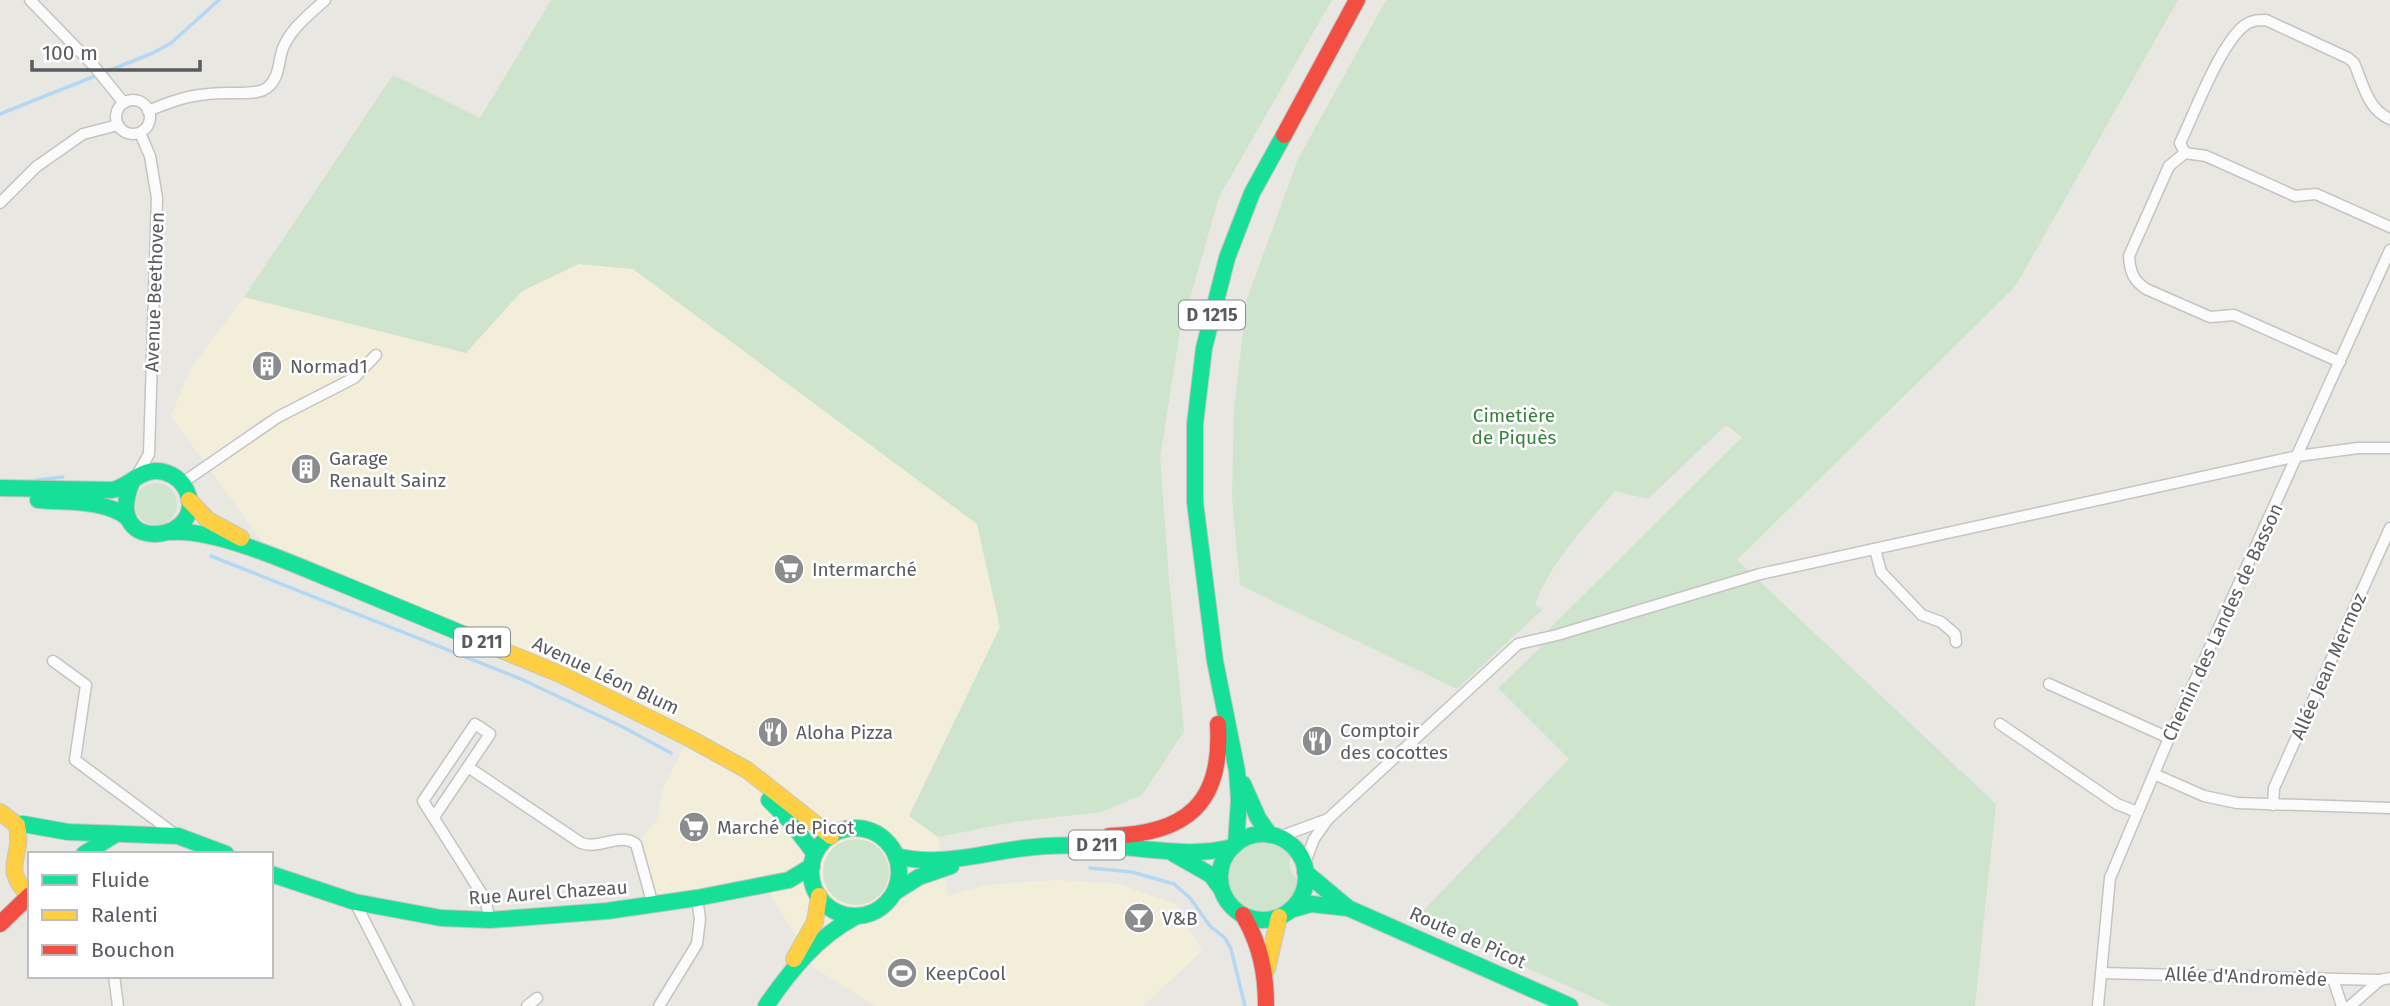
<svg xmlns="http://www.w3.org/2000/svg" width="2390" height="1006" font-family="'Fira Sans',sans-serif">
<style>
.commercial{fill:#f3eed9}
.green{fill:#cfe4cd}
.lines{fill:none;stroke-linecap:round;stroke-linejoin:round}
.stream{stroke:#b4d8f4;stroke-width:3.5}
.street-casing{stroke:#c4c4c3;stroke-width:13}
.fast-casing{stroke:#c5c6c5;stroke-width:18}
.slow-casing{stroke:#c5c6c5;stroke-width:18}
.jam-casing{stroke:#c5c6c5;stroke-width:18}
.street{stroke:#fcfbfb;stroke-width:10}
.fast{stroke:#16e098;stroke-width:16}
.slow{stroke:#ffcf43;stroke-width:16}
.jam{stroke:#f24e42;stroke-width:16}
.labels{text-anchor:middle;stroke-width:5;stroke-linejoin:round;paint-order:stroke}
.shield{fill:#fff;stroke:#8a8c90;stroke-width:2}
.shield-label{font-size:18px;font-weight:bold;fill:#585b60}
.street-label{font-size:19px;fill:#585b60;stroke:#fff}
.poi-label{font-size:19px;fill:#585b60;stroke:#fff;text-anchor:start}
.park-label{font-size:19px;fill:#36813b;stroke:#fff}
</style>
<rect width="100%" height="100%" fill="#e8e7e2"/>
<path class="commercial" d="M579,264l54,5 344,255 23,103 -91,188 29,22 10,59 36,-11 74,-5 61,4 57,20 26,47 -59,55h-268l-60,-38 -49,-81 -113,18 -17,-61 21,-24 5,-30 26,-51 -416,-184 -101,-139 19,-47 54,-72 222,56 56,-62z"/>
<g class="green">
<path d="M551,0h781l-113,197 -40,140 -19,121 9,120 15,153 -42,64 -41,17 -88,10 -75,15 -29,-21 91,-189 -23,-103 -344,-255 -54,-5 -57,27 -56,62 -222,-56 149,-222 87,43z"/>
<path d="M1386,0h792l-163,287 -278,273 259,244 -21,202h-363l-196,-88 153,-159 -71,-71 41,-39 9,-19 194,-193 -16,-12 -78,74 -33,-8c-30,36 -63,69 -80,113l7,6 -85,79 -217,-104 -8,-88 2,-89 13,-109 51,-140z"/>
<circle cx="156" cy="504" r="21"/>
<circle cx="856" cy="872" r="33"/>
<path d="M1266,841l12,3 14,11 -3,8 3,11 7,5c-12,61 -93,26 -66,-20 8,-13 19,-17 33,-18z"/>
</g>
<g class="lines">
<g class="stream">
<path d="M0,114l153,-61 18,-10 48,-43"/>
<path d="M37,480l26,-3"/>
<path d="M211,556l310,123 102,48 48,26"/>
<path d="M1090,868l42,4 42,12 16,14 20,28 15,12 6,11 14,57"/>
</g>
<g class="street-casing">
<g id="street">
<path d="M30,0l63,65 31,38"/>
<circle cx="133" cy="117" r="17"/>
<path d="M148,111c33,-14 53,-19 89,-18 9,0 23,1 31,-6 12,-10 10,-26 15,-39 8,-20 27,-34 42,-48"/>
<path d="M2185,153l-5,-10c15,-31 40,-99 65,-118 7,-5 13,-5 21,-5l82,38 6,5c9,21 14,47 36,56"/>
<path d="M0,203l36,-36 47,-33 35,-9"/>
<path d="M2340,362l-106,-47 -24,2 -64,-28c-13,-9 -16,-17 -17,-33l40,-90 16,-13 21,3 89,40 21,-2 74,33"/>
<path d="M136,477l13,-23 8,-256 -7,-42 -10,-23"/>
<path d="M182,483l96,-66 76,-39 22,-23"/>
<path d="M1875,549l6,23 41,43 19,7 14,12 1,8"/>
<path d="M53,661l33,24 -11,75 101,75"/>
<path d="M2049,684l120,54"/>
<path d="M2000,724l117,80 20,8"/>
<path d="M468,767l113,76c19,7 38,-11 55,1l17,61"/>
<path d="M2154,774l50,22 33,7 153,5"/>
<path d="M2273,805l1,-17 116,-260"/>
<path d="M434,817l56,-83 -15,-10 -52,77 62,98 5,21"/>
<path d="M1279,837l49,-18"/>
<path d="M1304,865l10,-26 14,-20 190,-175 39,-9 203,-61 538,-118 60,-8h32"/>
<path d="M355,902l53,104"/>
<path d="M2101,973l279,7 10,-2"/>
<path d="M114,976l4,30"/>
<path d="M2333,979l9,27"/>
<path d="M527,1006l10,-8"/>
<path d="M659,1006l38,-62 3,-25 -3,-21"/>
<path d="M2098,1006l12,-128 59,-140 221,-488"/>
<path d="M2350,1006l30,-26"/>
</g>
</g>
<g class="fast-casing">
<g id="fast">
<path d="M0,488l112,2c16,-3 27,-19 44,-19 11,0 22,6 28,15 33,55 -85,74 -52,-4"/>
<path d="M38,500c29,3 67,-1 90,18"/>
<path d="M171,532c47,-3 124,33 169,51 55,23 110,46 164,68"/>
<path d="M1243,784l15,34 12,17"/>
<path d="M769,800l21,21 25,33"/>
<path d="M17,825l6,-1 45,8 110,4 48,18"/>
<circle cx="855" cy="872" r="44"/>
<circle cx="1263" cy="877" r="43"/>
<path d="M1236,844l3,-44 -2,-29 -22,-110 -20,-159v-78l9,-76 23,-90 25,-65 32,-58"/>
<path d="M84,854l32,-20"/>
<path d="M1174,854l37,21 11,15"/>
<path d="M896,856c47,12 91,-5 138,-9 29,-3 58,-2 87,0 38,3 74,10 112,0"/>
<path d="M1305,872l43,36 222,98"/>
<path d="M271,874l84,28 86,16 49,2 117,-9 90,-13 92,-18 23,-14"/>
<path d="M895,892l24,-15 32,-11"/>
<path d="M1290,910l21,-6 37,4"/>
<path d="M766,1006c24,-35 51,-69 89,-89"/>
</g>
</g>
<g class="slow-casing">
<g id="slow">
<path d="M189,500l19,20 33,18"/>
<path d="M504,651l58,24 127,63 58,32 84,66"/>
<path d="M0,812l17,13c7,35 -17,40 12,71"/>
<path d="M794,959l21,-37 4,-26"/>
<path d="M1267,969l12,-52"/>
</g>
</g>
<g class="jam-casing">
<g id="jam">
<path d="M1284,135l73,-135"/>
<path d="M1109,836c77,-2 114,-32 109,-112"/>
<path d="M1243,915c17,29 23,57 23,91"/>
<path d="M0,924l30,-29"/>
</g>
</g>
<use href="#street" class="street"/>
<use href="#fast" class="fast"/>
<use href="#slow" class="slow"/>
<use href="#jam" class="jam"/>
</g>
<defs>
<g id="building-disc" transform="scale(1.575)"><circle r="9.5" fill="#8a8c8e" stroke="#fff"/><path d="M-4-6H4V6H1V3H-1V6H-4ZM-2.5-4.3h1.7v1.8h-1.7ZM.8-4.3h1.7v1.8H.8ZM-2.5-1h1.7V.8h-1.7ZM.8-1h1.7V.8H.8Z" fill="#fff"/></g>
<g id="supermarket-disc" transform="scale(1.575)"><circle r="9.5" fill="#8a8c8e" stroke="#fff"/><path d="M-6-5.5h2.5l.6 2H6L4.5 2H-2.5L-4.4-4H-6ZM-1.5 3.2a1.3 1.3 0 1 0 .1 0ZM3 3.2a1.3 1.3 0 1 0 .1 0Z" fill="#fff"/></g>
<g id="restaurant-disc" transform="scale(1.575)"><circle r="9.5" fill="#8a8c8e" stroke="#fff"/><path d="M-5-6h1v4h1v-4h1v4h1v-4h1v5L-1.5 .5V6h-2V.5L-5-1ZM5-6V6H3V1.5H1.5Q1.5-4 5-6Z" fill="#fff"/></g>
<g id="bar-disc" transform="scale(1.575)"><circle r="9.5" fill="#8a8c8e" stroke="#fff"/><path d="M-6-5H6L.8 .8V4.5H3.5V6h-7V4.5H-.8V.8Z" fill="#fff"/></g>
<g id="stadium-disc" transform="scale(1.575)"><circle r="9.5" fill="#8a8c8e" stroke="#fff"/><path d="M0-5a6.5 5 0 1 0 0 10a6.5 5 0 1 0 0-10ZM-3.5-1.8h7v3.6h-7Z" fill="#fff"/></g>
</defs>
<g fill-rule="evenodd">
<use href="#building-disc" x="267" y="366"/>
<use href="#building-disc" x="306" y="469"/>
<use href="#supermarket-disc" x="789" y="569"/>
<use href="#restaurant-disc" x="773" y="732"/>
<use href="#restaurant-disc" x="1317" y="741"/>
<use href="#supermarket-disc" x="694" y="827"/>
<use href="#bar-disc" x="1139" y="918"/>
<use href="#stadium-disc" x="902" y="973"/>
</g>
<g class="labels">
<g class="shield">
<rect x="1179" y="300.5" width="66" height="29" rx="5"/>
<rect x="454" y="627.5" width="56" height="29" rx="5"/>
<rect x="1069" y="830.5" width="56" height="29" rx="5"/>
</g>
<g class="shield-label">
<text x="1212" y="321">D 1215</text>
<text x="482" y="648">D 211</text>
<text x="1097" y="851">D 211</text>
</g>
<g class="street-label">
<text transform="translate(154 292) rotate(-88)" y="7">Avenue Beethoven</text>
<text transform="translate(2222 622) rotate(-65)" y="7">Chemin des Landes de Basson</text>
<text transform="translate(2328 666) rotate(-66)" y="7">Allée Jean Mermoz</text>
<text transform="translate(606 675) rotate(25)" y="7">Avenue Léon Blum</text>
<text transform="translate(548 892) rotate(-4)" y="7">Rue Aurel Chazeau</text>
<text transform="translate(1468 937) rotate(24)" y="7">Route de Picot</text>
<text transform="translate(2246 976) rotate(2)" y="7">Allée d'Andromède</text>
</g>
<g class="poi-label">
<text x="290" y="373">Normad1</text>
<text x="329" y="465">Garage<tspan x="329" dy="22">Renault Sainz</tspan></text>
<text x="812" y="576">Intermarché</text>
<text x="1340" y="737">Comptoir<tspan x="1340" dy="22">des cocottes</tspan></text>
<text x="796" y="739">Aloha Pizza</text>
<text x="717" y="834">Marché de Picot</text>
<text x="1162" y="925">V&amp;B</text>
<text x="925" y="980">KeepCool</text>
</g>
<g class="park-label">
<text x="1514" y="422">Cimetière<tspan x="1514" dy="22">de Piquès</tspan></text>
</g>
</g>
<rect x="28" y="852" width="245" height="126" fill="#ffffff" stroke="#bcbdbf" stroke-width="2"/>
<rect x="42" y="875" width="35" height="10" fill="#16e098" stroke="#bcbdbf" stroke-width="2"/>
<text x="91" y="887" font-size="21" fill="#585b60">Fluide</text>
<rect x="42" y="910" width="35" height="10" fill="#ffcf43" stroke="#bcbdbf" stroke-width="2"/>
<text x="91" y="922" font-size="21" fill="#585b60">Ralenti</text>
<rect x="42" y="945" width="35" height="10" fill="#f24e42" stroke="#bcbdbf" stroke-width="2"/>
<text x="91" y="957" font-size="21" fill="#585b60">Bouchon</text>
<path d="M32 60v10h168v-10" fill="none" stroke="#585b60" stroke-width="3.5"/>
<text x="42" y="60" font-size="21" fill="#585b60" stroke="#ffffff" stroke-width="5" paint-order="stroke">100 m</text>
</svg>
